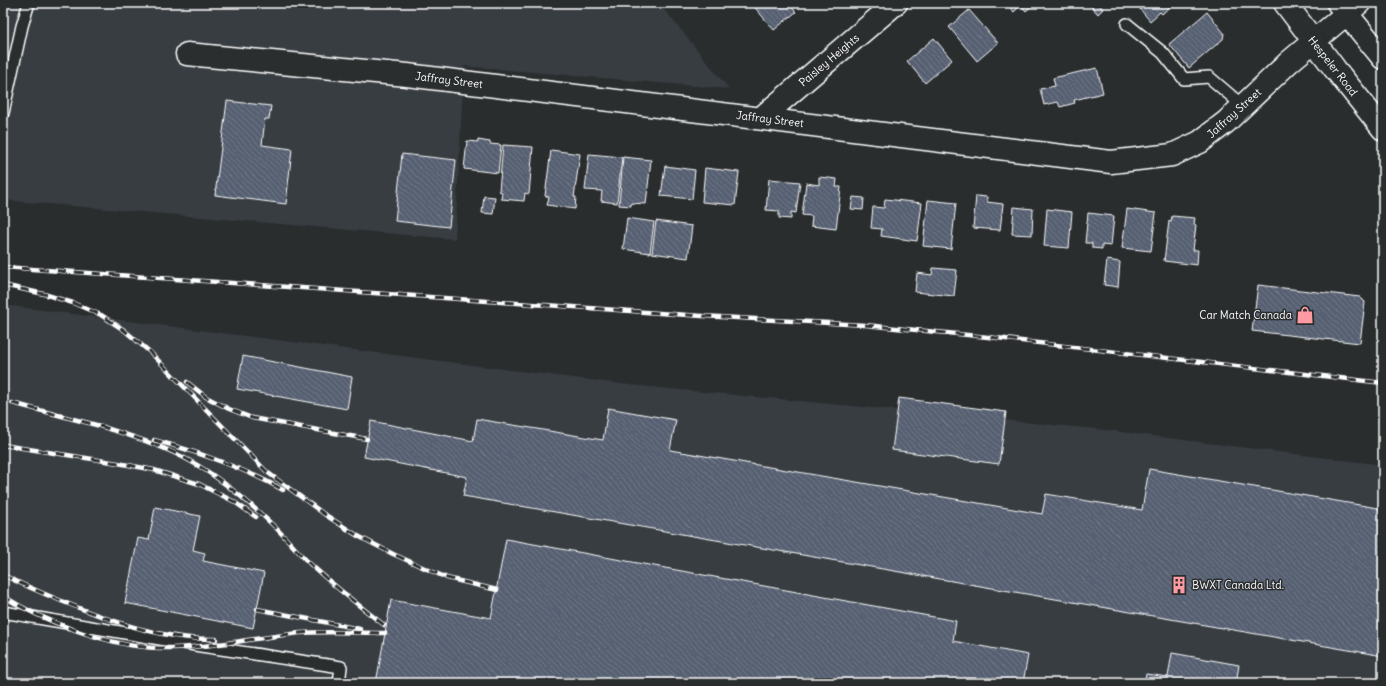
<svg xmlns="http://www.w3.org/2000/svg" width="1386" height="686" font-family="Delius,sans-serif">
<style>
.built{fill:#373d42}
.building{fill:url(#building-back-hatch);stroke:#fff}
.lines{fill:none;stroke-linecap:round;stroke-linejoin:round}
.service-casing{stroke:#fff;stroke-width:14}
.minor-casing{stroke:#fff;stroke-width:25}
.tertiary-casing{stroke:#fff;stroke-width:25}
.primary-casing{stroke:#fff;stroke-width:25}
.service{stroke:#2a2d2e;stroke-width:11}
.minor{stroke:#2a2d2e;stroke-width:22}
.tertiary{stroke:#2a2d2e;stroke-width:22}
.primary{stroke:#2a2d2e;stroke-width:22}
.rail-casing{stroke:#fff;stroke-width:4.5}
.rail{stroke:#2a2d2e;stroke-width:3;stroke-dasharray:9;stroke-linecap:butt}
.labels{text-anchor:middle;stroke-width:3;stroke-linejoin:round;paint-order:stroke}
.street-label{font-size:11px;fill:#fff;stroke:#2a2d2e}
.poi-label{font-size:11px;fill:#fff;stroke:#2a2d2e;text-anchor:end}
</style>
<defs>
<pattern id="building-back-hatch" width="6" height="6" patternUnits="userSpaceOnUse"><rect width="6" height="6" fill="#566172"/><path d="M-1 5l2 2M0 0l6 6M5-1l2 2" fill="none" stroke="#6f7987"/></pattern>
</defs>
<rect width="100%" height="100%" fill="#2a2d2e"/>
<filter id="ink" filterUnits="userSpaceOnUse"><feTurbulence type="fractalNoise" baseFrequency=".025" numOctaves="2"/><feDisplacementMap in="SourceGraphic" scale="8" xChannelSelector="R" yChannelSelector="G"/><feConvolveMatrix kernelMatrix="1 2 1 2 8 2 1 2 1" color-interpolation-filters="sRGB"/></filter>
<g filter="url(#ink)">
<g class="built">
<path d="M3,3h656l70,86 -265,-23 -9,173 -452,-39z"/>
<path d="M3,305l626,80 468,44 286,36v218h-1380z"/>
</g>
<g class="building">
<path d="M437,3h39v4z"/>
<path d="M751,3h37l8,9 -22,18z"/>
<path d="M1006,3h29l-9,8 -5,-6 -7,7z"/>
<path d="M1095,3h3l5,6 -5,5 -7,-8z"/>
<path d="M1135,3h39l-12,11 -2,-2 -10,9z"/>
<path d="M969,10l29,33 -21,18 -28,-34z"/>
<path d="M1207,12l17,21 -1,6 -34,29 -20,-24z"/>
<path d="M934,38l18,22 -27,23 -18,-22z"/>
<path d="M1097,68l6,25 -29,7 1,3 -15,4 -2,-5 -14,3 -4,-16 15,-3 -2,-8z"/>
<path d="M227,101l44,5 -2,13h-4l-3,26 30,4 -6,55 -71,-9z"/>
<path d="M478,140l12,2v2l11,1 -3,28 -34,-4 3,-28 11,1z"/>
<path d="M503,145l30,2 -4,47 -4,-1 -1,8 -23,-2 1,-7 -3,-1z"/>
<path d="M551,150l29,4 -6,43h2l-1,12 -28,-4 2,-8 -4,-1z"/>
<path d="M402,154l54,6 -7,67 -54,-6z"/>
<path d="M589,154l33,3 -5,46 -16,-2 1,-10 -17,-1z"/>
<path d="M623,157l28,3 -5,44 -15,-1v3l-12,-1z"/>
<path d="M665,166l30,4 -3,29 -31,-3z"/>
<path d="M705,168l34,4 -4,33 -33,-3z"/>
<path d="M819,177l18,2 -1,8h5l-5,42 -25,-3 1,-10 -10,-1 4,-32 13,2z"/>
<path d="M769,179l31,3 -4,31 -5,-1v7l-12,-1v-7l-13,-1z"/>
<path d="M484,196l11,1 -2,17 -11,-1z"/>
<path d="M976,196l11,1v5l16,2 -3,26 -27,-2z"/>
<path d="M853,197l11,1 -1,12 -12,-1z"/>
<path d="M885,199l37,4 -5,38 -36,-5 1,-7 -11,-1 2,-21 11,1z"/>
<path d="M928,200l28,3 -5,46 -28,-3z"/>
<path d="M1014,207l19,2 -1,26 -20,-1z"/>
<path d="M1047,209l25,3 -3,36 -25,-2z"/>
<path d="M1127,209l29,4 -5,38 -29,-3z"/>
<path d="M1088,213l26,3 -3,30 -9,-1v4l-10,-1v-5h-7z"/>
<path d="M1172,216l23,2 -1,6 2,1 -3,25h5l-1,15 -33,-4 5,-40 2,1z"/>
<path d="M627,218l27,4 -4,31 -27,-4z"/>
<path d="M656,221l36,5 -4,32 -36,-5z"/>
<path d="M1107,260l13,2 -2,25 -14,-2z"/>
<path d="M933,268l24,2 -3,26 -39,-4 2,-19 15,2z"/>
<path d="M1258,285l102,12 5,5 -5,41 -108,-12z"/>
<path d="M243,356l109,21 -5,32 -110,-20z"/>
<path d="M3,384l3,1 -3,14z"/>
<path d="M899,398l107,14 -7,52 -107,-14z"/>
<path d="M608,408l68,12 -6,30 372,64 4,-20 96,16 7,-41 234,40v147l-920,-160 4,-19 -103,-20 7,-36 102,20 4,-22 126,21z"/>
<path d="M155,507l45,9 -7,34 12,3 -2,8 61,12 -11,55 -128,-25 13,-65 11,2z"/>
<path d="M506,539l450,82 -3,20 75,14 -5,28h-647l15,-83 100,18z"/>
<path d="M1172,653l67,12 -3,18h-92l2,-9 22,3z"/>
</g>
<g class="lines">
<g class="service-casing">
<g id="service">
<path d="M1127,24l36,29 21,26 25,-2 34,29"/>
<path d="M3,113l19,-87 7,-23"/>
<path d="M3,612l198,34 140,21 -2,16"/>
</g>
</g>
<g class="minor-casing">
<g id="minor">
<path d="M187,54l220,21 704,87 61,-7 28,-13 26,-20 63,-60 25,-21"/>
<path d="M761,118l135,-115"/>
</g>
</g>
<g class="tertiary-casing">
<path id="tertiary" d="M1314,41l45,-38"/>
</g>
<g class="primary-casing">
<g id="primary">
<path d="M1285,3l50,66 48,60"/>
<path d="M1338,3l45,55"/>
</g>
</g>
<use href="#service" class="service"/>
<use href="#minor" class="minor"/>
<use href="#tertiary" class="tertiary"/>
<use href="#primary" class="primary"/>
<g class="rail-casing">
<g id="rail">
<path d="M3,267l699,49 163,9 123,12 395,46"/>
<path d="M3,285l41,9 29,9 28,12 23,15 27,23 116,119 57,42 34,22 35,18 54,24 50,12"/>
<path d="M187,382l19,15 23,12 23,9 115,21"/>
<path d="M12,403l92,24"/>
<path d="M100,426c30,10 62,19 90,35 31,17 60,42 86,67 11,11 22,24 33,35 24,22 49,42 75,62"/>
<path d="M154,440c41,11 92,29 129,50"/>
<path d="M3,445l115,18 36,7 45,14 34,17 23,16"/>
<path d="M3,575c25,12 50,23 76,33 44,17 89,32 137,31"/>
<path d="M3,596c39,25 108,51 155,52 47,1 95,-10 142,-15 28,-2 57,0 85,0"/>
<path d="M257,609l103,20"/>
</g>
</g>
<use href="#rail" class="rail"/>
</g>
</g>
<defs>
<g id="shop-bare" transform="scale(1.38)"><path d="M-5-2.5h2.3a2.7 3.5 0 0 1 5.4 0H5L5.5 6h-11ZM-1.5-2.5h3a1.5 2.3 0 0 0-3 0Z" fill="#ff9aa2" stroke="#2a2d2e" stroke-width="2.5" paint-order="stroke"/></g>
<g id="building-bare" transform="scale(1.38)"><path d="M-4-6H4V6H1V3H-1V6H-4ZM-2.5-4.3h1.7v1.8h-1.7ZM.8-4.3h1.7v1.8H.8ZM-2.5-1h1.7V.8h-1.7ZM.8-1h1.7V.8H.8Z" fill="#ff9aa2" stroke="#2a2d2e" stroke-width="2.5" paint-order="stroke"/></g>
</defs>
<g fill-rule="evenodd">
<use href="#shop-bare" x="1305" y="315"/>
<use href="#building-bare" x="1179" y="585"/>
</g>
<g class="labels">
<g class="street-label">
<text transform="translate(829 60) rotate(-40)" y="4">Paisley Heights</text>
<text transform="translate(1333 66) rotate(52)" y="4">Hespeler Road</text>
<text transform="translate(449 80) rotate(7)" y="4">Jaffray Street</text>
<text transform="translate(1234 113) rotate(-42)" y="4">Jaffray Street</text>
<text transform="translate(770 119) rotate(7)" y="4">Jaffray Street</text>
</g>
<g class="poi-label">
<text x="1292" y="319">Car Match Canada</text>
<text x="1192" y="589" text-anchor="start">BWXT Canada Ltd.</text>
</g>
</g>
<rect width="1386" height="686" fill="none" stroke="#2a2d2e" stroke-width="16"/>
<rect x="8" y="8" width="1370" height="670" fill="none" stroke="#fff" stroke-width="1.5" filter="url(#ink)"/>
</svg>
